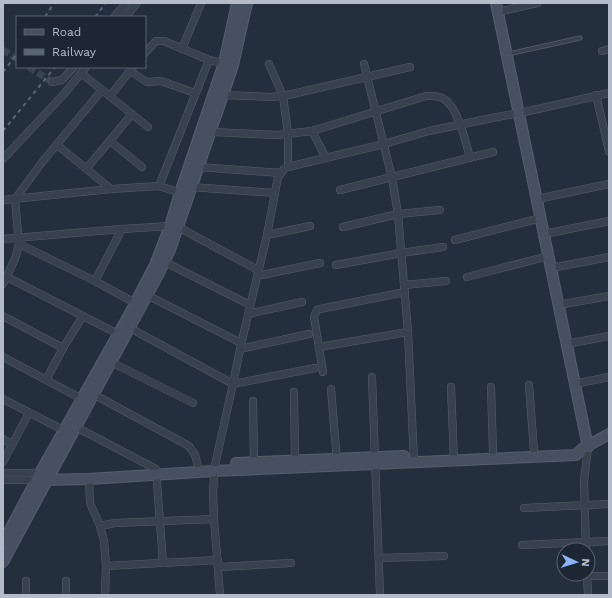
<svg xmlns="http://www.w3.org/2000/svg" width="612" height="598" font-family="'Work Sans',sans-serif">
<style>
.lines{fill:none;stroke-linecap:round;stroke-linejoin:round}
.street-tunnel{stroke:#3a4453;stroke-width:7;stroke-dasharray:7 3.5;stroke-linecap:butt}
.lane-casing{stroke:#565f6c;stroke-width:5}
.street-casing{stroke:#565f6c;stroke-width:8}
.secondary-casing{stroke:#565f6c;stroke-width:12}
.lane{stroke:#38414e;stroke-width:3.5}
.street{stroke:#38414e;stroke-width:7}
.secondary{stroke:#465061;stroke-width:10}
.rail{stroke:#5a6575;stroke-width:2;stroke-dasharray:4 4;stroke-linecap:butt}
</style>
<rect width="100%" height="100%" fill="#242f3e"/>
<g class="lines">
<g class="street-tunnel">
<path d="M3,50l14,9"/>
<path d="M29,67l23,15"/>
</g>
<g class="lane-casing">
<path id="lane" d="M508,54l72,-16"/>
</g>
<g class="street-casing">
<g id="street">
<path d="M498,12l39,-9"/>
<path d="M114,17l12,-14"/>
<path d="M126,17l11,-14"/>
<path d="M182,49l19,-46"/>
<path d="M602,51l7,-2"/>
<path d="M145,53l11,-12h8l45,19 19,4"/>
<path d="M269,64l14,32 5,38v33"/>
<path d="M364,64l28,114 6,36 10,118 6,130"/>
<path d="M130,71l17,11 14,-1 34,12"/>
<path d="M81,73l67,54"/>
<path d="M52,82l10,-2 12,-13"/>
<path d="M223,95l49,2 16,-2 122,-28"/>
<path d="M596,95l13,56"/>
<path d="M110,96l23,-29"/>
<path d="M312,131l14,27"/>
<path d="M211,132l67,3 34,-4 114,-35c6,0 12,-1 18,3 14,8 22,44 26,59"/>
<path d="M110,141l32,26"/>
<path d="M57,145l54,44"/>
<path d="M3,159l61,-65 22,-27"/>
<path d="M199,167l82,6"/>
<path d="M87,168l45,-54"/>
<path d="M159,186l50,-126"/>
<path d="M191,187l84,6"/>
<path d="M340,190l153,-38"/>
<path d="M537,199l72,-15"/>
<path d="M3,200l108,-11 48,-3 25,8"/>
<path d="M178,227l80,43"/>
<path d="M343,227l55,-13 42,-4"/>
<path d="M544,234l65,-13"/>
<path d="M267,235l43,-9"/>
<path d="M3,239l119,-10 48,-3"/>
<path d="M455,240l86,-22"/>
<path d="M19,244l76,37 40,22"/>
<path d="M165,262l85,43"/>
<path d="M336,265l65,-12 42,-6"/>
<path d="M551,268l58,-11"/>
<path d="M257,276l63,-13"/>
<path d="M7,277l111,57"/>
<path d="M467,277l82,-21"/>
<path d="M95,281l27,-52"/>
<path d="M3,284l12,-25 4,-15 -4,-45 28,-38 59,-71"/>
<path d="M404,285l42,-4"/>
<path d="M147,295l94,48"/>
<path d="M558,305l51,-9"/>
<path d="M248,314l54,-12"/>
<path d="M3,316l60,32"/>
<path d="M130,328l103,56 82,-16"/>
<path d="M566,344l43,-8"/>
<path d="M319,347l89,-15"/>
<path d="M240,349l69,-15"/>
<path d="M3,357l79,42"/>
<path d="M111,362l82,41"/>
<path d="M323,372l-8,-49 -1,-6 3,-7 3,-1 85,-17"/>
<path d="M372,377l8,218"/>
<path d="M46,380l17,-32 20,-32"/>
<path d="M574,384l35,-7"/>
<path d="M529,385l5,66"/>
<path d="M451,387l3,74"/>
<path d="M491,387l2,65"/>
<path d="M331,389l6,73"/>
<path d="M294,392l1,68"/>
<path d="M93,394l96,52 6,9 3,11"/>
<path d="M3,399l62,32"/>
<path d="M253,401l1,61"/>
<path d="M76,427l80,42 7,94"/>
<path d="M3,439l9,5"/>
<path d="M3,462l26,-49"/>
<path d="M3,473h37"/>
<path d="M89,479l1,24 10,23 4,15 2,25 -1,29"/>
<path d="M3,480h34"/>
<path d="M524,508l85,-4"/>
<path d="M100,526l15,-3 99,-4"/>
<path d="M522,545l87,-4"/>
<path d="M586,550l-2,-69 4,-34"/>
<path d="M379,558l65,-2"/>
<path d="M106,566l112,-6"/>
<path d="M219,567l72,-4"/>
<path d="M587,574l1,21"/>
<path d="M587,576h22"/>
<path d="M26,581v14"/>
<path d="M66,581v14"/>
<path d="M220,595l-6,-76 -1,-27 2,-27 18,-81 7,-35 27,-114 11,-58 6,-8 4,-2 96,-23 45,-13 68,-14 23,-4 89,-20"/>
</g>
</g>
<g class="secondary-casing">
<g id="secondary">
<path d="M496,3l92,444"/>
<path d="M236,463l168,-7"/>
<path d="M42,480l47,-1 125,-8 362,-16 6,-6 27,-15"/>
<path d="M3,543l37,-70 88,-156 27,-52 15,-39 10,-33 44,-130 13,-60"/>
<path d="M3,562l155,-287 12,-25 53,-155 10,-30 14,-62"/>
</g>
</g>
<use href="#lane" class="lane"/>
<use href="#street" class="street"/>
<use href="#secondary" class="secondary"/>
<g class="rail">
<path d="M45,17l9,-14"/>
<path d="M95,17l11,-14"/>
<path d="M3,72l14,-18"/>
<path d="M3,131l52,-64"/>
</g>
</g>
<rect width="612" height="598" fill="none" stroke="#b4bcc9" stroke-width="8"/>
<rect x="16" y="16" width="130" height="52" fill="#1d2633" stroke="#59626f"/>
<rect x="24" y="29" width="20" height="6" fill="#465061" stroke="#59626f"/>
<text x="52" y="36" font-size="12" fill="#b4bcc9">Road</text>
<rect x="24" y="49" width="20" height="6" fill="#5a6575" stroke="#59626f"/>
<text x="52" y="56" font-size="12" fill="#b4bcc9">Railway</text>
<g transform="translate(576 562) rotate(94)"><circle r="19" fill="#1d2633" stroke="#59626f"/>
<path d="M0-3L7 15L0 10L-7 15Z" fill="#8ab4f8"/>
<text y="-6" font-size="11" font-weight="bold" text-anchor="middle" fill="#b4bcc9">N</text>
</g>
</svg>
